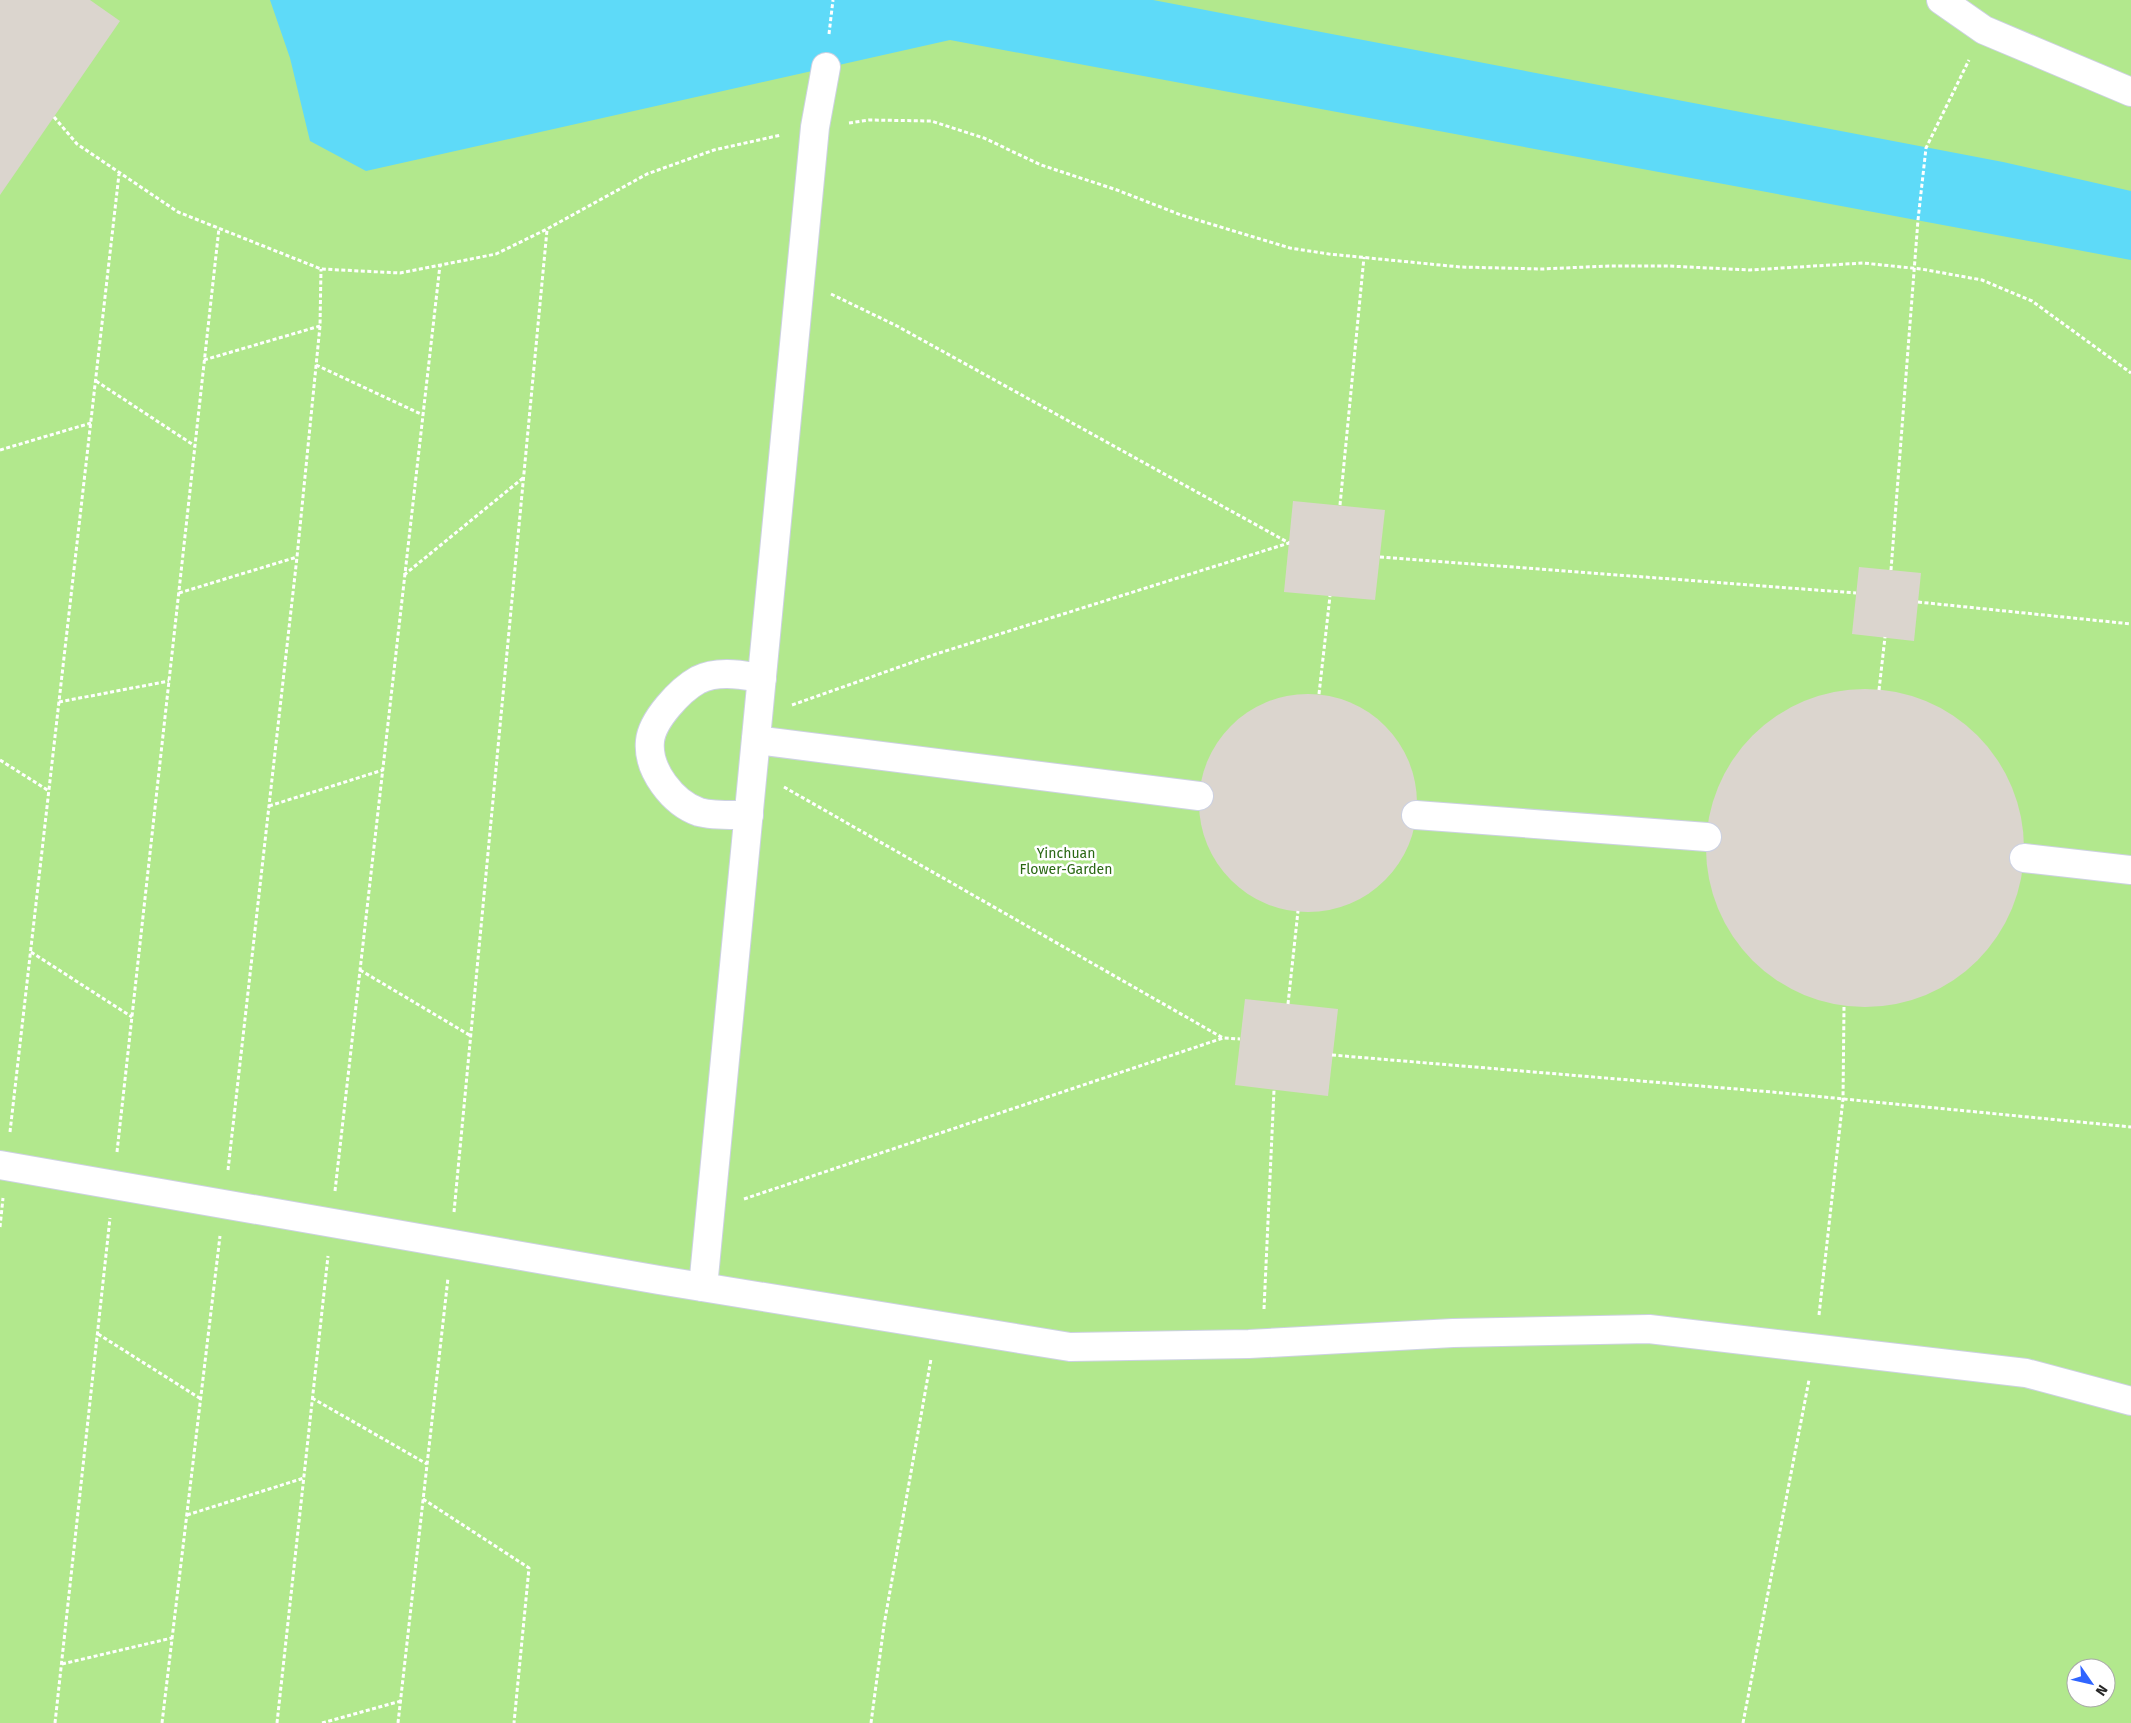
<svg xmlns="http://www.w3.org/2000/svg" width="2131" height="1723" font-family="'Fira Sans',sans-serif">
<style>
.green{fill:#b2e88d;fill-rule:evenodd}
.plaza{fill:#dbd5ce}
.water{fill:#5edaf8}
.lines{fill:none;stroke-linecap:round;stroke-linejoin:round}
.minor-casing{stroke:#ccd1e2;stroke-width:30}
.path{stroke:#fff;stroke-width:3;stroke-dasharray:4 2.5;stroke-linecap:butt}
.minor{stroke:#fff;stroke-width:28}
.labels{text-anchor:middle;stroke-width:5;stroke-linejoin:round;paint-order:stroke}
.park-label{font-size:14px;fill:#2a6813;stroke:#fff}
</style>
<rect width="100%" height="100%" fill="#ebe1d6"/>
<path class="green" d="M0,0h2131v1723h-2131zM2076,1668h30v30h-30z"/>
<g class="plaza">
<path d="M0,0h90l30,21 -120,174z"/>
<path d="M1293,501l92,9 -10,90 -91,-8z"/>
<path d="M1859,567l62,6 -7,68 -62,-7z"/>
<circle cx="1865" cy="848" r="159"/>
<circle cx="1308" cy="803" r="109"/>
<path d="M1245,999l93,10 -10,87 -93,-11z"/>
</g>
<path class="water" d="M270,0h883l850,162 128,29v69l-1181,-220 -584,131 -56,-30 -20,-83z"/>
<g class="lines">
<g class="minor-casing">
<g id="minor">
<path d="M1941,0l43,30 147,62"/>
<path d="M756,740l443,56"/>
<path d="M749,815c-16,0 -35,1 -50,-3 -26,-9 -52,-42 -49,-71 2,-21 30,-51 48,-61 20,-10 44,-5 64,-2"/>
<path d="M1416,815l291,22"/>
<path d="M2024,858l107,12"/>
<path d="M0,1165l659,115 411,67 179,-3 204,-11 196,-4 377,44 105,28"/>
<path d="M703,1287l112,-1160 11,-60"/>
</g>
</g>
<g class="path">
<path d="M829,34l4,-34"/>
<path d="M54,117l23,27 101,68 143,57 79,4 96,-19 51,-25 100,-55 67,-24 67,-15"/>
<path d="M849,123l20,-3 62,1 53,17 57,27 76,25 64,25 109,33 39,6 131,13 82,2 67,-3h59l82,4 113,-7 58,6 61,11 50,21 99,72"/>
<path d="M831,294l66,32 392,217"/>
<path d="M204,360l116,-34"/>
<path d="M316,365l107,50"/>
<path d="M96,381l99,65"/>
<path d="M0,450l91,-27"/>
<path d="M1340,505l24,-248"/>
<path d="M1380,557l476,36"/>
<path d="M1891,570l27,-350 8,-72 43,-88"/>
<path d="M404,575l119,-97"/>
<path d="M179,593l118,-36"/>
<path d="M1918,602l213,22"/>
<path d="M1879,690l6,-53"/>
<path d="M1319,694l11,-98"/>
<path d="M59,702l110,-21"/>
<path d="M792,705l144,-51 353,-111"/>
<path d="M0,760l49,31"/>
<path d="M784,787l439,251"/>
<path d="M269,806l114,-36"/>
<path d="M31,952l101,65"/>
<path d="M360,970l111,66"/>
<path d="M1288,1004l10,-93"/>
<path d="M1332,1055l440,37 359,35"/>
<path d="M10,1132l109,-958"/>
<path d="M117,1152l102,-924"/>
<path d="M228,1170l69,-613 23,-231 1,-57"/>
<path d="M335,1191l105,-926"/>
<path d="M744,1199l479,-161 17,1"/>
<path d="M454,1212l93,-982"/>
<path d="M0,1227l3,-29"/>
<path d="M1264,1309l10,-219"/>
<path d="M1819,1315l24,-216 1,-92"/>
<path d="M98,1334l103,65"/>
<path d="M312,1398l115,66"/>
<path d="M423,1499l106,69 -15,155"/>
<path d="M187,1515l117,-37"/>
<path d="M62,1664l110,-26"/>
<path d="M55,1723l55,-505"/>
<path d="M162,1723l58,-487"/>
<path d="M277,1723l51,-467"/>
<path d="M322,1723l79,-22"/>
<path d="M398,1723l50,-445"/>
<path d="M871,1723l13,-98 47,-266"/>
<path d="M1743,1723l66,-343"/>
</g>
<use href="#minor" class="minor"/>
</g>
<g class="labels">
<g class="park-label">
<text x="1066" y="858">Yinchuan<tspan x="1066" dy="16">Flower-Garden</tspan></text>
</g>
</g>
<g transform="translate(2091 1683) rotate(124)"><circle r="24" fill="#ffffff" stroke="#a9a9a9"/>
<path d="M0-4L9 19L0 12L-9 19Z" fill="#3065ff"/>
<text y="-8" font-size="14" font-weight="bold" text-anchor="middle" fill="#272727">N</text>
</g>
</svg>
